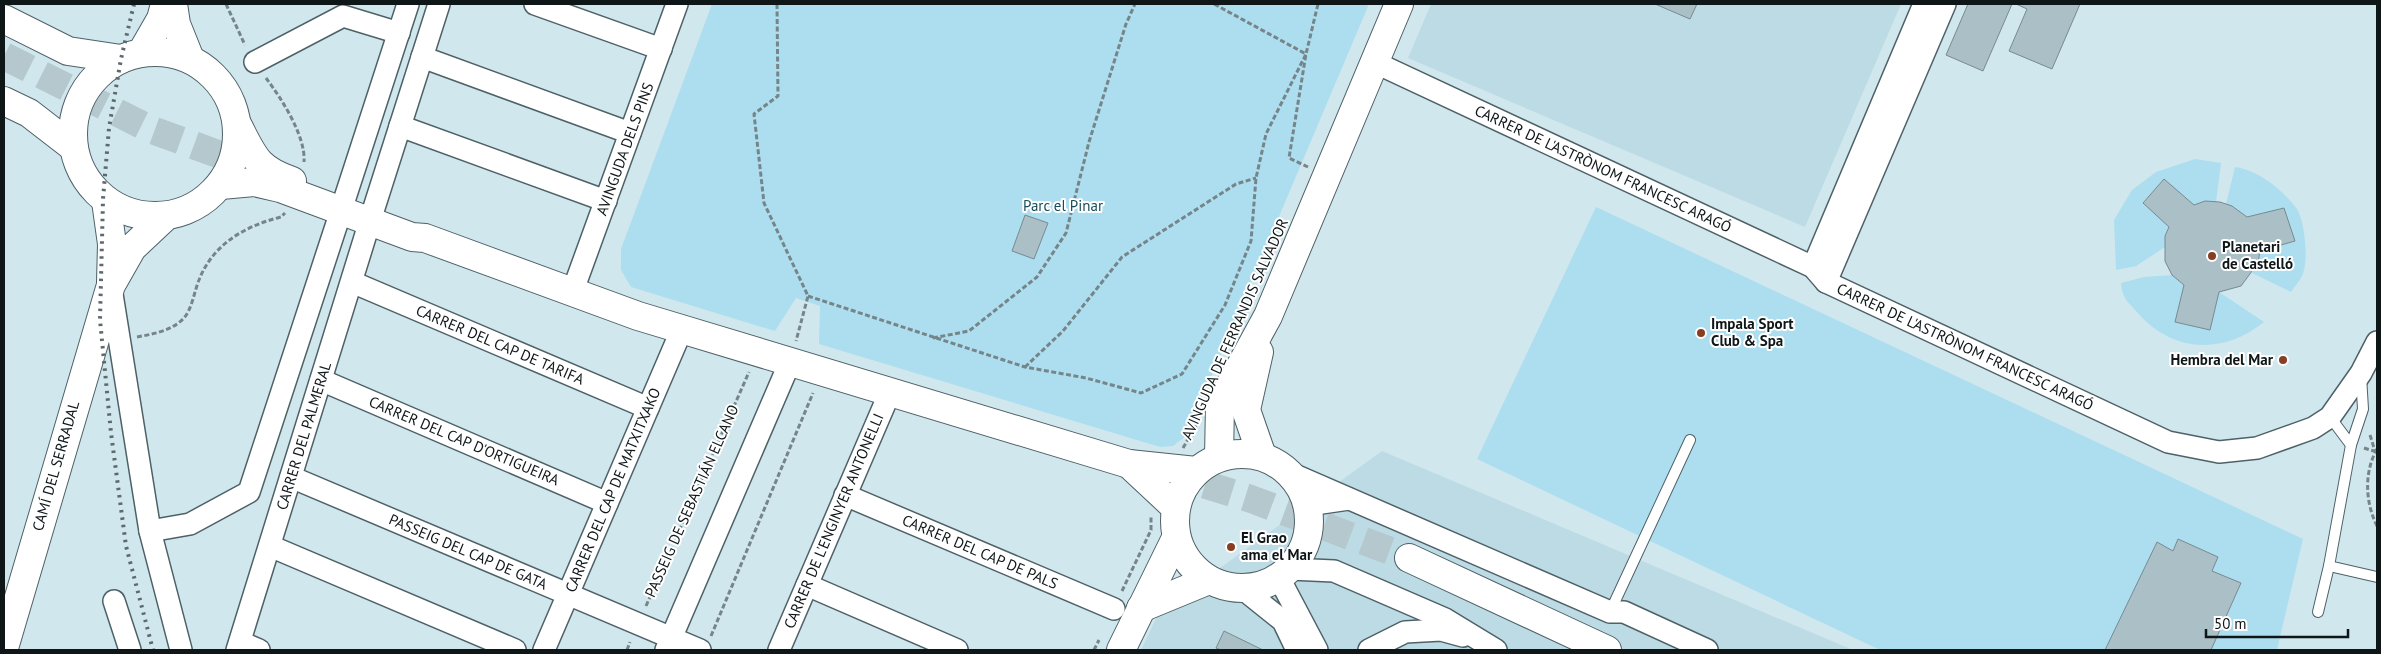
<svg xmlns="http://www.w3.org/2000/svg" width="2381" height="654" font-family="'PT Sans',sans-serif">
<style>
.built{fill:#bddbe5}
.green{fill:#acdeef}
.building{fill:#abbfc6;stroke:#778a91}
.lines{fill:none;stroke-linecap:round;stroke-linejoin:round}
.highway-tunnel{stroke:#b4c8ce;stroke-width:28;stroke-dasharray:28 14;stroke-linecap:butt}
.lane-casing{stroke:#4e6167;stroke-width:12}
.street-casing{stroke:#4e6167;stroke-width:24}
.secondary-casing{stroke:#4e6167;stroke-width:30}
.highway-casing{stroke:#4e6167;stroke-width:30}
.path{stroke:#758589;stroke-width:3;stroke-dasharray:5 2.5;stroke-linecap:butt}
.lane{stroke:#fff;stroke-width:10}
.street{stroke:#fff;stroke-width:21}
.secondary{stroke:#fff;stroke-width:28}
.highway{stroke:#fff;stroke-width:28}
.rail{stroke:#5c696d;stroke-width:4;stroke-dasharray:2.5 5;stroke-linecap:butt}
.poi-dot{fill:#873e23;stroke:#fff;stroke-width:2}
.labels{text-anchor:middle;stroke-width:4;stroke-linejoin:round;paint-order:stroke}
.street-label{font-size:15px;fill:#0e1618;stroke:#fff}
.park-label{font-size:15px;fill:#154c5b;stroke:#fff}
.poi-label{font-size:15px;font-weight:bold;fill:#0e1618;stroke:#fff;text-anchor:start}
</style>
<rect width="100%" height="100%" fill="#d1e7ee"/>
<g class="built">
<path d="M1431,4h470l-96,223 -397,-169z"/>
<path d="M1382,451l471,199h-712l18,-38z"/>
</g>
<g class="green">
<path d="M712,4h657l-183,432 -13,10 -13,1 -341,-103 1,-38 -24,-8 -21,33 -144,-44 -10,-17v-21z"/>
<path d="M2195,159l26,4 -5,39 -22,3 -30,-26 -21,23 26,25 -4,9v11l-29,19 -20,4 -2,-50 18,-30 24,-18z"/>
<path d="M2235,167c23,3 48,23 62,42 8,13 12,53 5,67 -3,6 -8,11 -11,16l-39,-19 6,-10 2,-12 34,-10 -10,-32 -37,8 -15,-11 -6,-2z"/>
<path d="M1596,207l707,332 -26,111h-397l-403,-191z"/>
<path d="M2172,275l12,10 -9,37 35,8 9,-38 45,30c-41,33 -92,31 -127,-10 -9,-10 -15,-14 -16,-29l23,-6z"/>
</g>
<g class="building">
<path d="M1655,4h42l-7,15z"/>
<path d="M1968,4h44l-29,67 -37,-16z"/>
<path d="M2016,4h64l-28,65 -43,-18 18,-42z"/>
<path d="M2164,179l30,26 11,-4 15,1 12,4 15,11 37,-9 11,33 -35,10 -2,12 -17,23 -22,6 -9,38 -35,-8 9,-37 -12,-10 -7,-14v-25l4,-9 -26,-24z"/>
<path d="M1025,215l23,8 -14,36 -22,-8z"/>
<path d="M2178,539l40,18 -6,14 29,12 -30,67h-106l52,-108 16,9z"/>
<path d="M1224,631l39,19h-42l-5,-2z"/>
</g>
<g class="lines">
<g class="highway-tunnel">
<path d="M4,56l148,74 126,46"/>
<path d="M1165,472l86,27 158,59"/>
</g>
<g class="lane-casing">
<g id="lane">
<path d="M2361,376l2,33 -12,36 -22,121 48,11"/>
<path d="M2330,417l21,28"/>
<path d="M1610,612l80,-172"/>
<path d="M2318,612l11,-46"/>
</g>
</g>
<g class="street-casing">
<g id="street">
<path d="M535,4l126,45"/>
<path d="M422,57l208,76"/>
<path d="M255,62l88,-46 56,17"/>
<path d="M1374,62l439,205 13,15 342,160 51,10 38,-4 56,-20 17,-11 31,-44 16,-31"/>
<path d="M400,126l206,75"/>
<path d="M344,201l64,-197"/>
<path d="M373,211l66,-207"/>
<path d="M1813,267l111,-263"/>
<path d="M352,282l296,126"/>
<path d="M1826,282l119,-278"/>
<path d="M111,288l39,243 31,119"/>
<path d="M572,293l105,-289"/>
<path d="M321,380l286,123"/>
<path d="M1290,473l320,139h14l83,38"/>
<path d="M291,477l409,173"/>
<path d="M845,495l269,114"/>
<path d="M1308,505l41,-6"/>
<path d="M150,531l40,-7 59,-32 92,-281"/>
<path d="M270,546l245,104"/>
<path d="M1290,569l44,2 111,48 51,31"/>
<path d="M1279,578l38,72"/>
<path d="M807,585l150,65"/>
<path d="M1243,589l40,32 14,29"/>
<path d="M114,601l16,49"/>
<path d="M240,642l19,8"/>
<path d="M237,650l133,-429"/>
<path d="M544,650l138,-321"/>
<path d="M666,650l124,-288"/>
<path d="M779,650l111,-258"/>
<path d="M1369,650l36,-18 36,-2 22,6"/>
</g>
</g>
<g class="secondary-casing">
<g id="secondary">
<path d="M173,4l3,20 14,35"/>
<path d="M142,52l19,-33 4,-15"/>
<circle cx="155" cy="134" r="82"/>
<path d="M238,126c16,31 19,43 54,55"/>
<path d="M221,185l33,-3 26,6 132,49 13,1 213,78 491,148 67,7"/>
<path d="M106,201l6,43 -1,38"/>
<path d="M1259,352l-13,58 16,46"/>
<circle cx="1242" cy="521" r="67"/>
<path d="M1219,457l1,-53 48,-88 131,-312"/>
<path d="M1129,464l46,43"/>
<path d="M1141,608l68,-28"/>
<path d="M4,648l107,-363 21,-37 34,-32"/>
<path d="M1121,650l55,-112"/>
</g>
</g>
<g class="highway-casing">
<g id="highway">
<path d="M4,19l64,32 53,8"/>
<path d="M4,101l25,12 44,34"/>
<path d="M1409,558l198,92"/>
</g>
</g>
<g class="path">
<path d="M226,4l19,41"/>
<path d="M777,4l1,92 -24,18 10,89 44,93 -12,45"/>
<path d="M266,78c15,20 40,58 38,84"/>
<path d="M1308,167l-19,-9 17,-104 12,-50"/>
<path d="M808,296l217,71 61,11 55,15 41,-19 43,-69 26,-64 5,-63 10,-44 40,-80 -92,-50"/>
<path d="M137,337c16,-3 34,-6 46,-18 9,-9 11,-27 16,-39 14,-36 46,-54 82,-63l4,-4"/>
<path d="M933,338l36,-7 68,-54 29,-44 23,-91 37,-118 9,-20"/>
<path d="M1025,367l38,-36 59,-74 114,-73 20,-6"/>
<path d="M2370,435l5,16"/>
<path d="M1183,448l13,-23"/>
<path d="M2364,448l13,4"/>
<path d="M2377,449c-13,23 -12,53 0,77"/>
<path d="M1122,591l29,-61v-14"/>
<path d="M646,606l103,-234"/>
<path d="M711,636l102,-243"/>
<path d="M627,650l3,-8"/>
<path d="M1094,650l5,-10"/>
</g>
<use href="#lane" class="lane"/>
<use href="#street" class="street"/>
<use href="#secondary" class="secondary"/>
<use href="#highway" class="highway"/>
<path class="rail" d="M134,4l-13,55 -12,69 -6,71 -3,121 11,113 15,113 27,104"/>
</g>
<g class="poi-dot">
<circle cx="2212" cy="256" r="5"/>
<circle cx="1701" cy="333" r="5"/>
<circle cx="2283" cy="360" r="5"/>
<circle cx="1231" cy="547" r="5"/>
</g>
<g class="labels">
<g class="street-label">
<text transform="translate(625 149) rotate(-70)" y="5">AVINGUDA DELS PINS</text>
<text transform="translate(1603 169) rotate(25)" y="5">CARRER DE L'ASTRÒNOM FRANCESC ARAGÓ</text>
<text transform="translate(1235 329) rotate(-66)" y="5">AVINGUDA DE FERRANDIS SALVADOR</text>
<text transform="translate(500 345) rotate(23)" y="5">CARRER DEL CAP DE TARIFA</text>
<text transform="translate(1965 347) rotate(25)" y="5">CARRER DE L'ASTRÒNOM FRANCESC ARAGÓ</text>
<text transform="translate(304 436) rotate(-73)" y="5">CARRER DEL PALMERAL</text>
<text transform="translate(464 441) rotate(23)" y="5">CARRER DEL CAP D'ORTIGUEIRA</text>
<text transform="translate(56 466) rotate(-74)" y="5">CAMÍ DEL SERRADAL</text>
<text transform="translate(613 490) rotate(-67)" y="5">CARRER DEL CAP DE MATXITXAKO</text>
<text transform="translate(692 501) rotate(-66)" y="5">PASSEIG DE SEBASTIÁN ELCANO</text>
<text transform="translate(834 521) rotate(-67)" y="5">CARRER DE L'ENGINYER ANTONELLI</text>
<text transform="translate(468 552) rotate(23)" y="5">PASSEIG DEL CAP DE GATA</text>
<text transform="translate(980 552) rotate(23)" y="5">CARRER DEL CAP DE PALS</text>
</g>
<g class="park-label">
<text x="1063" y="211">Parc el Pinar</text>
</g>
<g class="poi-label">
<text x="2222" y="252">Planetari<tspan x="2222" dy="17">de Castelló</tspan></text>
<text x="1711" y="329">Impala Sport<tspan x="1711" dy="17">Club &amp; Spa</tspan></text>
<text x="2273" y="365" text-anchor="end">Hembra del Mar</text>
<text x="1241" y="543">El Grao<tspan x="1241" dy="17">ama el Mar</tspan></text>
</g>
</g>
<rect width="2381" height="654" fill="none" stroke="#0e1618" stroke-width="10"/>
<path d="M2206 629v8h142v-8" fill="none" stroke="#0e1618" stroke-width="2.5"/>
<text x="2214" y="629" font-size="15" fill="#0e1618" stroke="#ffffff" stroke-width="4" paint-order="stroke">50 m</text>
</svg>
